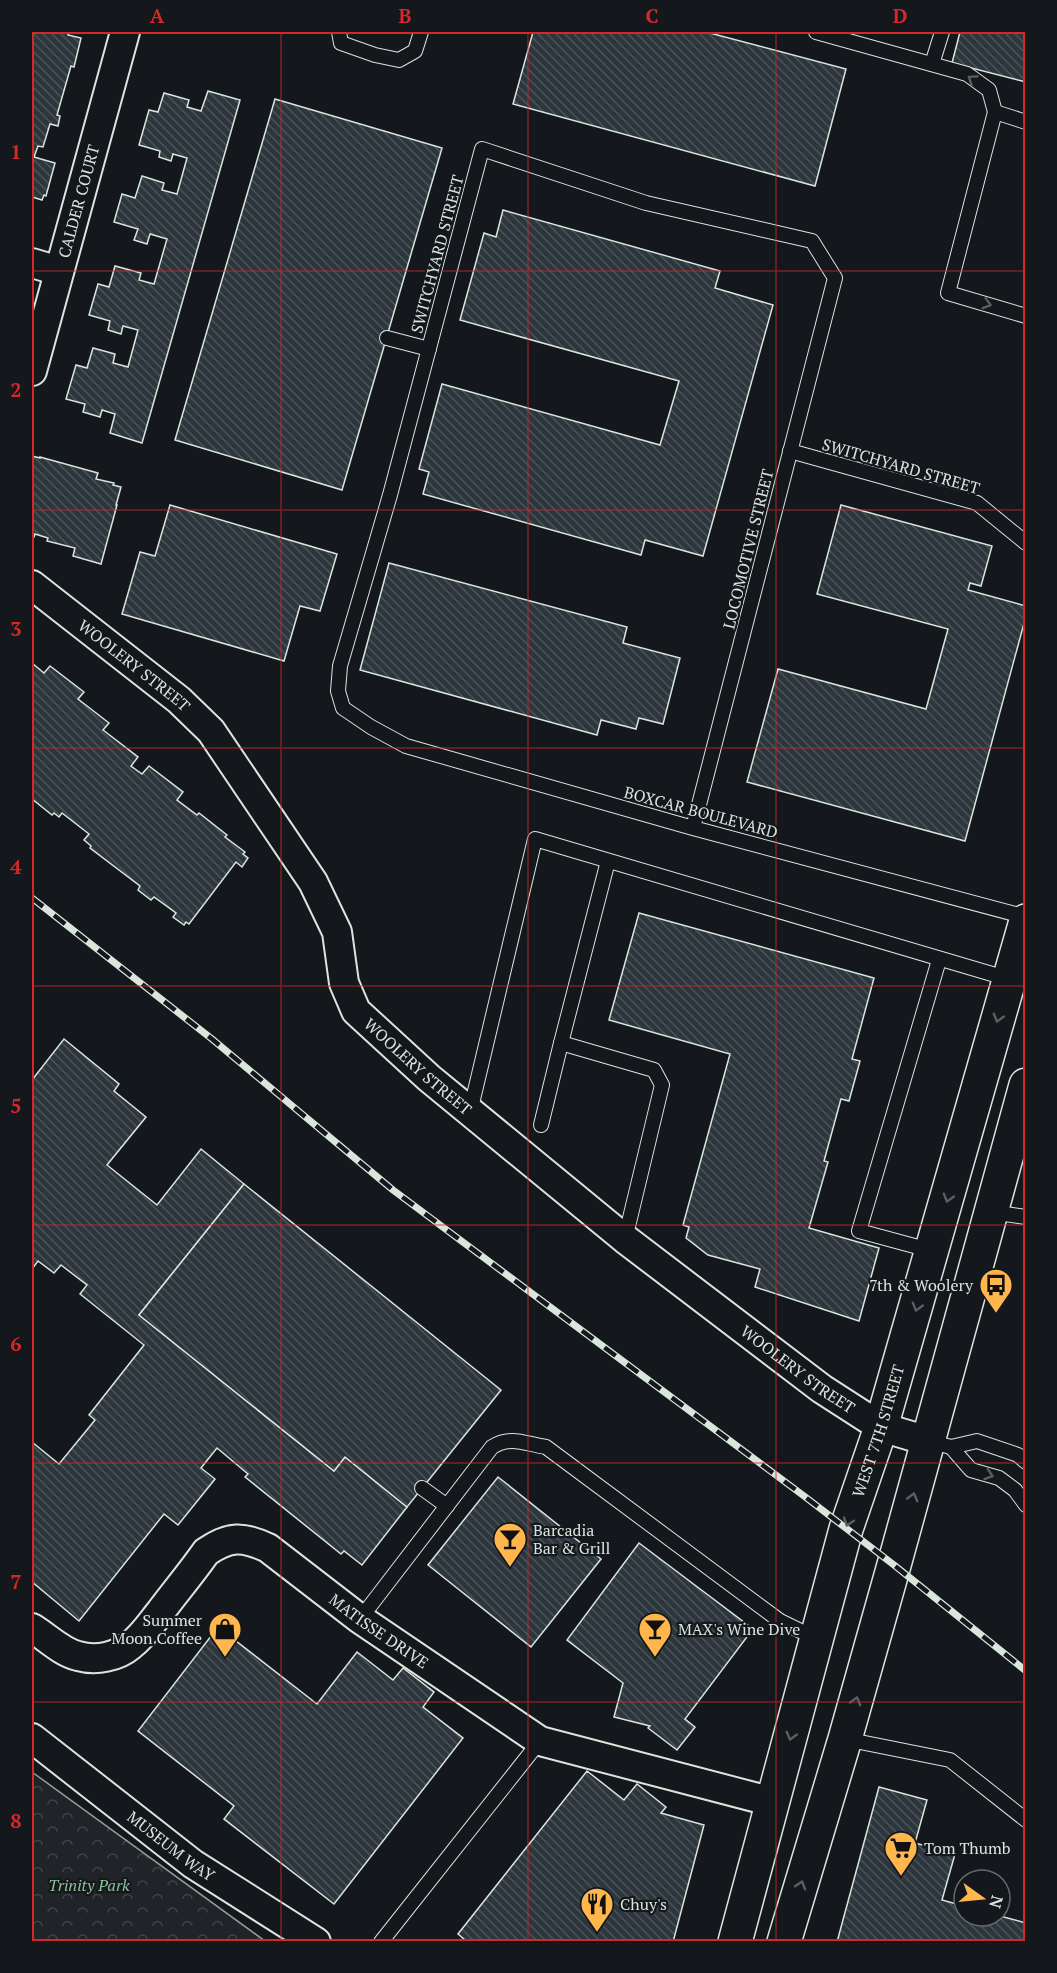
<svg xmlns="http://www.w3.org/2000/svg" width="1057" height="1973" font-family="'PT Serif',serif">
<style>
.park{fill:url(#park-crowns);stroke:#939e99;stroke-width:1.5}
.building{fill:url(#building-back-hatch);stroke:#d8e6dc;stroke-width:1.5}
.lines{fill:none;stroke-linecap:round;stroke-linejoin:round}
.lane-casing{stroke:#d8e6dc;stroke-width:16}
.street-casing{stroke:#d8e6dc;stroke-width:32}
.secondary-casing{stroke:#d8e6dc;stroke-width:36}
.lane{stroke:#14181c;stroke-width:14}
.street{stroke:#14181c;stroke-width:28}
.secondary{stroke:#14181c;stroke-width:33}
.rail-casing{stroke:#d8e6dc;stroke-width:7}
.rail{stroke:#14181c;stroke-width:4.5;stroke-dasharray:14;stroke-linecap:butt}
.oneway{stroke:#59605f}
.grid{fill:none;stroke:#d62828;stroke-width:1.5;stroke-opacity:0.55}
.labels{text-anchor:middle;stroke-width:4.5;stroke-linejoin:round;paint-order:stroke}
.street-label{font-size:16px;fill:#d8e6dc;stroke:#14181c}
.poi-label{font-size:16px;fill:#d8e6dc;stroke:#14181c;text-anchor:start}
.park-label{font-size:16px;font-style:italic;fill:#8ac095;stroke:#14181c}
.neatline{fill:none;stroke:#d62828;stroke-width:2}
.grid-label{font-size:20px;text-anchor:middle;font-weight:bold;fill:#d62828}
</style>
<defs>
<pattern id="park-crowns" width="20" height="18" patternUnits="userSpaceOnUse" patternTransform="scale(1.5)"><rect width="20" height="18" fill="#202428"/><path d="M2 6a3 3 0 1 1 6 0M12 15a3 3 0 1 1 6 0" fill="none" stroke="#404447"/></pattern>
<pattern id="building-back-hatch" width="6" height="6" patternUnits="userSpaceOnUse" patternTransform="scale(1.5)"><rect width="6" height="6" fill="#2c363c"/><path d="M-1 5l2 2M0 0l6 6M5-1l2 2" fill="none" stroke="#4a5358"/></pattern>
</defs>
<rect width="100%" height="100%" fill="#14181c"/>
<path class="park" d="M32,1772l233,169h-233z"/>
<g class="building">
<path d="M32,32h37l-1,3 13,3 -7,29 -3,-1 -14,49 3,1 -2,10 -8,-2 -7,23 -5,-1 -4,11 21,6 -9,33 -2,-1 -2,5 -10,-3z"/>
<path d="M533,32h173l140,37 -31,117 -302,-82z"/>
<path d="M960,32h66v50l-74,-19z"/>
<path d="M208,91l32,9 -98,343 -32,-10 5,-19 -13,-4 -2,7 -17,-5 2,-8 -19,-5 10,-34 11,3 6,-20 22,6 -2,9 15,4 10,-37 -15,-4 -2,8 -13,-4 2,-9 -21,-6 9,-31 11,3 6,-21 26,7 -2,7 15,4 13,-45 -17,-5 -3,10 -13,-4 4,-11 -24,-7 8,-28 13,4 7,-22 22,7 -2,7 15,4 10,-36 -14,-4 -2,7 -12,-4 1,-6 -21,-6 10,-35 9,2 6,-19 25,7 -2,7 14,4z"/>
<path d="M275,99l167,49 -100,342 -167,-50z"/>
<path d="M503,210l217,61 -5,17 58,17 -70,251 -58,-16 -4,15 -218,-61 6,-22 -10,-3 23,-85 218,61 19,-64 -219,-61 24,-87 12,4z"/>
<path d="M32,456l8,2v-1l58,16 -2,6 18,4 -1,2 8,2 -5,18h1l-16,59 -28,-8 2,-8 -28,-7 1,-3 -13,-4 -1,3 -2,-1z"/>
<path d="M170,505l167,49 -17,57 -20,-5 -16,55 -162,-47 18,-62 15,4z"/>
<path d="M841,505l151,41 -11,40 -11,-3 -2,7 58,16v10l-61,225 -218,-59 31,-113 148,40 22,-80 -131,-35z"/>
<path d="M389,563l238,64 -4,16 57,15 -17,66 -24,-6 -3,11 -35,-9 -4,15 -237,-65z"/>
<path d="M32,663l12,10 6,-7 34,26 -6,7 31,24 -6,7 35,27 -7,9 11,8 7,-8 34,26 -6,8 20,15 2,-2 28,22 -2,2 20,15 -2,2 5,4 -6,9 -6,-5 -47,62 -3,-2 -2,3 -11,-8 3,-4 -22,-16 -3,3 -13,-10 2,-4 -50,-38 1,-2 -7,-6 5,-6 -27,-21 -3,4 -5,-4 -2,2 -20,-16z"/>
<path d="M639,913l235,65 -22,81 8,2 -11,40 -8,-2 -17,62 4,1 -19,66 70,20 -20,73 -104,-34 5,-18 -52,-14 -22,-17 3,-11 -6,-2 47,-171 -121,-34z"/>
<path d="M64,1039l55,45 -5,7 32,26 -39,48 50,40 44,-56 43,35 -105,131 195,156 11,-14 62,50 -45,58 -18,-14 -3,3 -96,-77 3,-3 -31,-26 -16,20 14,11 -37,46 -14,-11 -85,107 -47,-39v-140l27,22 36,-44 -6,-5 55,-70 -64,-51 7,-9 -26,-20 -7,8 -16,-12 -6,8v-189z"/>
<path d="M244,1184l257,206 -94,117 -62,-50 -11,14 -195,-156z"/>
<path d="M498,1477l103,82 -70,88 -103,-82z"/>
<path d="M639,1543l114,86 -68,90 10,8 -18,23 -29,-22 2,-2 -36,-9 9,-34 -56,-43z"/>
<path d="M218,1627l99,77 40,-52 36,28 10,-12 31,24 -11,15 40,31 -129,166 -110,-85 10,-13 -96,-75z"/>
<path d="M587,1771l37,29 13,-16 29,23 -5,6 43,12 -31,117h-209l1,-2 -7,-6z"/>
<path d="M879,1787l48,13 -12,43 40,11 -13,46 22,6v10h36l26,7v19h-189z"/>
</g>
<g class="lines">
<g class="lane-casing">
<g id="lane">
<path d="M339,32l2,11 34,12 24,5 16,-9 6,-19"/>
<path d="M816,32l151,42 22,16 6,22 -47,181 78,23"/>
<path d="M932,64l10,-32"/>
<path d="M995,112l31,10"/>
<path d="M387,338l42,11"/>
<path d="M790,451l187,52 49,40"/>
<path d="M693,828l142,-550 -23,-37 -166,-38 -164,-54 -92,346 -50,171 -2,25 5,17 28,19 35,19 287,82 333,89"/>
<path d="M608,861l-47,182 93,27 8,15 -37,154"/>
<path d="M470,1112l65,-273 474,140"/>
<path d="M541,1125l20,-82"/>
<path d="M991,1212l35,5"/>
<path d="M933,1251l-74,-20 80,-271"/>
<path d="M928,1441l23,6 26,-6 41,14 8,7"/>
<path d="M951,1447l20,23 28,8 16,12 11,15"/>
<path d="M422,1488l25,18"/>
<path d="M360,1619l132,-172c19,-12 34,-3 54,0l234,174 37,18"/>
<path d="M845,1739l105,21 76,60"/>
<path d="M381,1942l159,-201"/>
</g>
</g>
<g class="street-casing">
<g id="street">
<path d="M32,263l27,8"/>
<path id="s1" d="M32,371l93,-339"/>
<path id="s2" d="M32,585l147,115 32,31 102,151 24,50 7,51 12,28 73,67 196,161 197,150 59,38 47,14"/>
<path id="s3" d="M32,1628c15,9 29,24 46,28 18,5 39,1 53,-11 12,-9 21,-23 30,-34 15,-20 31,-39 45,-59 23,-16 37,-16 62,-4l92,71 180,122 233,61"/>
<path id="s4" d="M32,1738l161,126 123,78"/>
</g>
</g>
<g class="secondary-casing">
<g id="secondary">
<path id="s5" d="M735,1942l111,-413 35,-102 145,-506"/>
<path d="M784,1942l61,-203 49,-174 132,-480"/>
</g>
</g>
<use href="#lane" class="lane"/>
<use href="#street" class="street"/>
<use href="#secondary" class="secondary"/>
<g class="rail-casing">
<path id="rail" d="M32,898l180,141 181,151 411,306 90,69 132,106"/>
</g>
<use href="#rail" class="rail"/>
</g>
<defs><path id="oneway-chevron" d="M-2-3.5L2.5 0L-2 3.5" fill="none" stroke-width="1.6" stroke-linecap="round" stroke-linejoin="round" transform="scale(1.5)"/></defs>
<g class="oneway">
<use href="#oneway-chevron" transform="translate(972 79) rotate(-146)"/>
<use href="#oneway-chevron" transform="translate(987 304) rotate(16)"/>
<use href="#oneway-chevron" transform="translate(998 1018) rotate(106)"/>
<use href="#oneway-chevron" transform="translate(948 1198) rotate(106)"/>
<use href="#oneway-chevron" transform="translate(917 1307) rotate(106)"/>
<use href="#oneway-chevron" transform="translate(989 1475) rotate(18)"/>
<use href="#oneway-chevron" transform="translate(913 1497) rotate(-75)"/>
<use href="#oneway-chevron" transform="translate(848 1522) rotate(108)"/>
<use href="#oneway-chevron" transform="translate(856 1701) rotate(-75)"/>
<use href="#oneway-chevron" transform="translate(791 1736) rotate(105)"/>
<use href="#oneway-chevron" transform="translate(801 1885) rotate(-73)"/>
</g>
<path class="grid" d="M281,32v1910M528,32v1910M776,32v1910M32,271h994M32,510h994M32,748h994M32,986h994M32,1225h994M32,1463h994M32,1702h994"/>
<defs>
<g id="bus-pin" transform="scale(1.725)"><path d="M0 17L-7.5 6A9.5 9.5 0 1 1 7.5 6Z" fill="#ffb74d" stroke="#14181c"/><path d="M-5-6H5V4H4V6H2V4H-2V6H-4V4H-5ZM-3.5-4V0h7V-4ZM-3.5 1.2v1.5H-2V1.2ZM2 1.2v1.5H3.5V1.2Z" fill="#111"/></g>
<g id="bar-pin" transform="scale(1.725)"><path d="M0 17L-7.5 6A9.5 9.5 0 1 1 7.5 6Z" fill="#ffb74d" stroke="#14181c"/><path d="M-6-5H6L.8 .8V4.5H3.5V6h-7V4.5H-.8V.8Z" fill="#111"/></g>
<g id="shop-pin" transform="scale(1.725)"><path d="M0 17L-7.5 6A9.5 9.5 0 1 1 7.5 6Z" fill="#ffb74d" stroke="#14181c"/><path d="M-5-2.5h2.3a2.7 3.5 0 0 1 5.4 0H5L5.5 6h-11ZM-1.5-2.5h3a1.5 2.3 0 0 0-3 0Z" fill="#111"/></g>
<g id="supermarket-pin" transform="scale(1.725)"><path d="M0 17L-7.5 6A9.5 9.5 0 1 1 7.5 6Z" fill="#ffb74d" stroke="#14181c"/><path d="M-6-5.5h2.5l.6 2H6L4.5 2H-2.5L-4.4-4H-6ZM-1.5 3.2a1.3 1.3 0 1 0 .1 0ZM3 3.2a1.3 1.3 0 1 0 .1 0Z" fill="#111"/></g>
<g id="restaurant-pin" transform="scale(1.725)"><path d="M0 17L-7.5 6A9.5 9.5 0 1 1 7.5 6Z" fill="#ffb74d" stroke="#14181c"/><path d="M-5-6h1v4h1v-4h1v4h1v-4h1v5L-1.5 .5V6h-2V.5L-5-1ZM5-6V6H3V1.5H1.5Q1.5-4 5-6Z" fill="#111"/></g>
</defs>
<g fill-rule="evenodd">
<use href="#bus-pin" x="996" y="1285"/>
<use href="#bar-pin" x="510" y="1539"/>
<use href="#shop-pin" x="225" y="1629"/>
<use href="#bar-pin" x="655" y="1629"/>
<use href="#supermarket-pin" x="901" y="1848"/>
<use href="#restaurant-pin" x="597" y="1904"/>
</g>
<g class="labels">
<g class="street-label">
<text dy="6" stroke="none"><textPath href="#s1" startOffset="176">CALDER COURT</textPath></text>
<text transform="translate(437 254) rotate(-75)" y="6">SWITCHYARD STREET</text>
<text transform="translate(901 466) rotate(16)" y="6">SWITCHYARD STREET</text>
<text transform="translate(748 549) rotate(-76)" y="6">LOCOMOTIVE STREET</text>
<text dy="6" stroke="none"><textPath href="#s2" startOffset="130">WOOLERY STREET</textPath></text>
<text transform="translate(701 812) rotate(15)" y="6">BOXCAR BOULEVARD</text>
<text dy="6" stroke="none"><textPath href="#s2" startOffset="634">WOOLERY STREET</textPath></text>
<text dy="6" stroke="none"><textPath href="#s2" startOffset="1120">WOOLERY STREET</textPath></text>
<text dy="6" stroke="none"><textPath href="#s5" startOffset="531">WEST 7TH STREET</textPath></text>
<text dy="6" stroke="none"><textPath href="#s3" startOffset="435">MATISSE DRIVE</textPath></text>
<text dy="6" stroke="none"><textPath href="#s4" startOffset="176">MUSEUM WAY</textPath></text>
</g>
<g class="poi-label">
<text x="973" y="1291" text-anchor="end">7th &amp; Woolery</text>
<text x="533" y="1536">Barcadia<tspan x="533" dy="18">Bar &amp; Grill</tspan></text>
<text x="202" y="1626" text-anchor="end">Summer<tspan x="202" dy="18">Moon Coffee</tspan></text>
<text x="678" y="1635">MAX's Wine Dive</text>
<text x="924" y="1854">Tom Thumb</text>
<text x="620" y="1910">Chuy's</text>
</g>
<g class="park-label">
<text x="89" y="1891">Trinity Park</text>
</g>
</g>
<rect width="1057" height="1973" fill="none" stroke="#14181c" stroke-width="66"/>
<g transform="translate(982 1898) rotate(105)"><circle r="28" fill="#14181c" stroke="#626a69" stroke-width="1.5"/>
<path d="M0-4.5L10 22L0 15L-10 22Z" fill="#ffb74d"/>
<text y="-9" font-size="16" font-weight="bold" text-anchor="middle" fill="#d8e6dc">N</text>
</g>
<rect x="33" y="33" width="991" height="1907" class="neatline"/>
<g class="grid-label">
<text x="157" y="23">A</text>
<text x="405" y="23">B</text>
<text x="652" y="23">C</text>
<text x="900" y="23">D</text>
<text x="16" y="159">1</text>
<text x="16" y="397">2</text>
<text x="16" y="636">3</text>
<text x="16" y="874">4</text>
<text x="16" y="1113">5</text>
<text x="16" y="1351">6</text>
<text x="16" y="1589">7</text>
<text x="16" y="1828">8</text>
</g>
</svg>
